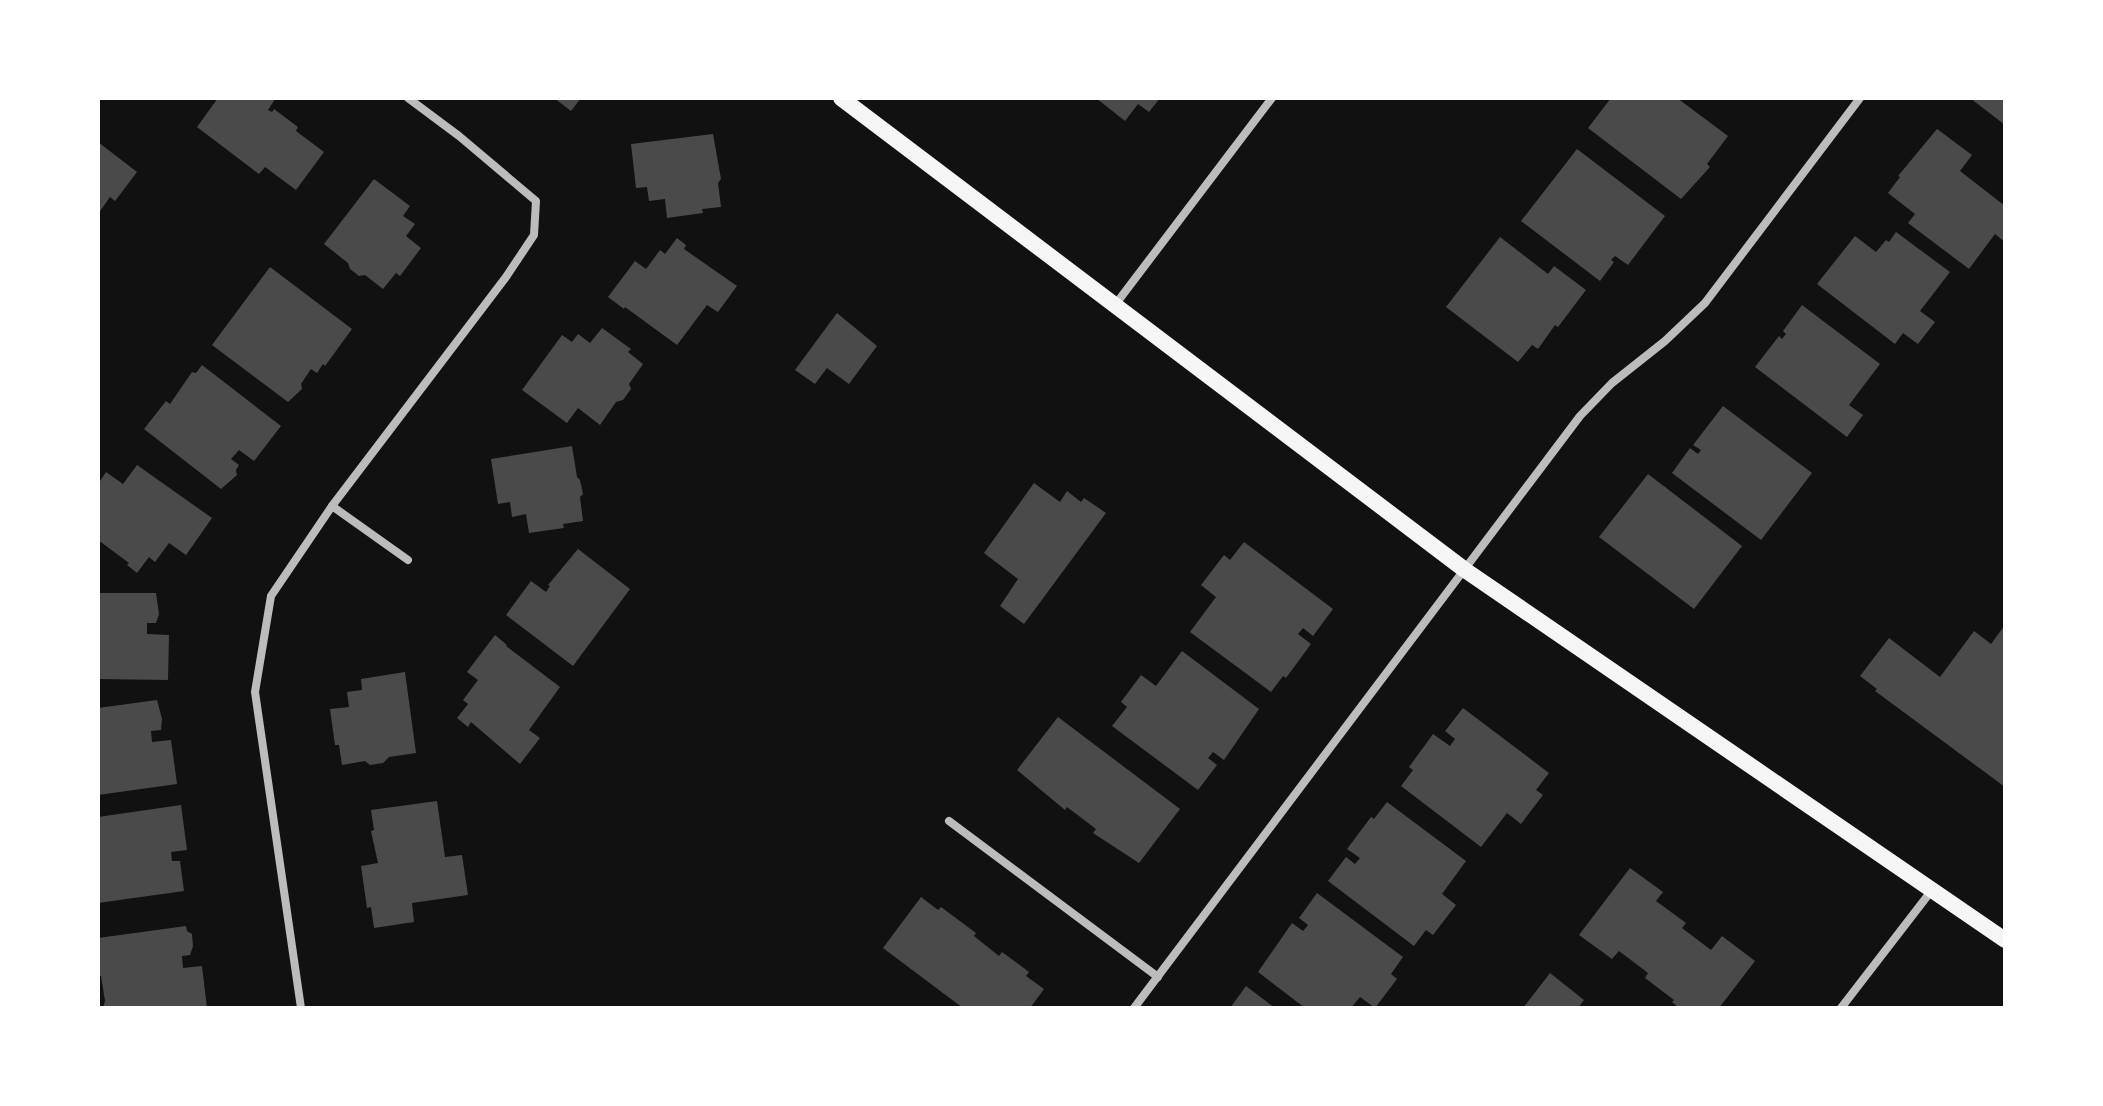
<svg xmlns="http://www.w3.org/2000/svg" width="2103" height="1106" font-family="'Asap Condensed',sans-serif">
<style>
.building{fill:#4a4a4a}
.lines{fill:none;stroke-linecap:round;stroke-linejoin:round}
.minor{stroke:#bcbcbc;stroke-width:8}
.secondary{stroke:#f5f5f5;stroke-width:16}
</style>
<rect width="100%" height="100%" fill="#111"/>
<g class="building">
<path d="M218,98h55l2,1 -7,11 4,2 2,-3 24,18 -2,4 28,21 -28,38 -31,-23 -6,7 -62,-47z"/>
<path d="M554,98h27l-10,13z"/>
<path d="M1096,98h64l-11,14 -11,-8 -13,17z"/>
<path d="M1611,98h66l51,38 -21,28 3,3 -29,32 -93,-71z"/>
<path d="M1970,98h35v27z"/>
<path d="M1937,129l35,26 -12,16 45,35v36l-10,-8 -26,35 -61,-46 7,-9 -27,-21 12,-16 -2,-1z"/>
<path d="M713,134l8,45 -3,4 3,24 -19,2 1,4 -36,5 -2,-19 -16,2 -2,-14 -11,1 -5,-44z"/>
<path d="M98,142l39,30 -22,29 -5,-4 -12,17z"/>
<path d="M1577,149l88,67 -37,49 -13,-9 -4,4 3,2 -14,19 -79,-60z"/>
<path d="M374,179l36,27 -7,10 12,8 -9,12 15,12 -21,28 -4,-3 -13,16 -18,-14 -6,1 -9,-7 -2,-6 -24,-19z"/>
<path d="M1896,232l54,40 -30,39 15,11 -17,22 -15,-11 -8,11 -78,-60 38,-48 21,16 10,-12 3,2z"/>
<path d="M1500,237l48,37 6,-8 32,24 -28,37 -3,-2 -17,24 -6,-4 -14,17 -72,-55z"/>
<path d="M677,238l9,7 -2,4 53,37 -19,26 -11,-7 -30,40 -52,-38 -1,2 -16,-12 27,-36 11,8 14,-19 5,4z"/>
<path d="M270,267l82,62 -27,37 -2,-2 -6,9 -6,-4 -10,15 1,5 -14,13 -76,-57z"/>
<path d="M1802,305l78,59 -31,41 14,10 -16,22 -92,-70 24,-31 3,3 4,-5 -3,-3z"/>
<path d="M837,313l40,33 -28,38 -22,-16 -12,16 -20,-14z"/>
<path d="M602,328l29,21 -3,3 15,12 -14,20 2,5 -8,11 -7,2 -16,23 -22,-17 -11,15 -45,-33 40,-55 10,7 6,-8 12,9z"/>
<path d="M202,365l79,61 -27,35 -15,-11 -8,9 8,6 -3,5 1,5 -16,14 -77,-60 22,-28 4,3 22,-32 4,1z"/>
<path d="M1723,406l89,67 -51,67 -89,-67 18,-25 8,6 3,-4 -8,-5z"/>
<path d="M572,446l5,31 3,3 3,14 -3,3 3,24 -20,3 1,4 -35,5 -3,-19 -14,3 -2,-15 -12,2 -7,-45z"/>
<path d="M137,465l75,53 -26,37 -17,-12 -14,19 -6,-5 -12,16 -10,-8 2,-2 -31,-23v-56l8,-12 17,12z"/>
<path d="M1648,474l94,72 -48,63 -95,-72z"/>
<path d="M1034,483l26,19 7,-11 14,11 3,-4 22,15 -82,111 -24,-18 18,-27 -34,-26z"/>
<path d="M1244,542l89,67 -20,27 -10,-8 -5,6 13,10 -25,34 -3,-2 -12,16 -81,-60 26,-35 -15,-12 23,-30 6,5z"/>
<path d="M578,549l52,40 -57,77 -67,-51 25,-34 15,11 4,-6 -2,-1z"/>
<path d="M98,593h58l3,21 -3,9h-9v11l22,1 -1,45 -70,-1z"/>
<path d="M2005,625v162l-130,-96 2,-2 -17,-13 29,-38 51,39 34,-46 17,13z"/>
<path d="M495,635l12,10 -1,1 54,41 -31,43 11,8 -20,26 -49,-42 -3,5 -11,-9 11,-14 -5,-4 15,-20 -11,-8z"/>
<path d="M1182,651l77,58 -35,51 -11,-8 -5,6 9,7 -19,25 -86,-64 15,-19 -6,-5 20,-27 15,11z"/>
<path d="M405,672l11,81 -27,4 -6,6 -13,2 -5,-4 -23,4 -3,-20h-4l-5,-36 19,-2 -2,-15 15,-2 -1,-11z"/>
<path d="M157,700l5,19 -1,11 -10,1 1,11 19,-2 6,44 -79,11v-87z"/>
<path d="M1463,708l86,65 -13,17 7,5 -22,29 -14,-11 -26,34 -80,-61 12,-16 -4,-3 24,-33 17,12 5,-7 -10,-8z"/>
<path d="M1058,717l122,92 -41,54 -46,-30 3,-4 -29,-22 -2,3 -48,-40z"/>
<path d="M437,801l8,56 17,-2 6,40 -56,8 2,19 -40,6 -3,-21 -4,1 -6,-42 17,-3 -7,-32 3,-1 -3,-20z"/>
<path d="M1387,802l79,59 -24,33 14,11 -23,30 -7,-5 -12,16 -86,-65 18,-24 9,7 5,-6 -13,-9 24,-32 3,2z"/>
<path d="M181,805l6,45 -16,2 1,9h8l4,30 -86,12v-86z"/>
<path d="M1630,868l33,24 -7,9 30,22 -4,5 29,22 11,-14 33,25 -36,47h-40l-7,-6 2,-2 -29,-22 3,-5 -29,-22 -7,8 -33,-24z"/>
<path d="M1317,893l86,64 -12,17 6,5 -22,29 -15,-11 -9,11h-46l-47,-36 34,-49 11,8 5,-6 -9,-7z"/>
<path d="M921,897l17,13 3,-3 35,26 -2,3 25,20 3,-4 27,20 -3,4 18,13 -14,19h-67l-80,-60z"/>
<path d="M186,926l1,5 5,3 1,12 -3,9 -8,1 1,12 19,-2 5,42h-104l2,-7 -4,-25h-3v-38z"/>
<path d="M1550,973l34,27 -6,8h-55z"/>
<path d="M1246,986l29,22h-45z"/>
</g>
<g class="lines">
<g class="minor">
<path d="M1115,305l157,-207"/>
<path d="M332,506l76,54"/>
<path d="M949,821l209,156"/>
<path d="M301,1008l-46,-316 16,-96 61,-90 174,-229 28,-42 2,-34 -77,-65 -51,-38"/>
<path d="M1134,1008l446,-592 32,-33 53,-42 40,-38 155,-205"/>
<path d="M1841,1008l91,-118"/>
</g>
<path class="secondary" d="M841,98l624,472 540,370"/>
</g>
<rect width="2103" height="1106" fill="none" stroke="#ffffff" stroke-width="200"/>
</svg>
